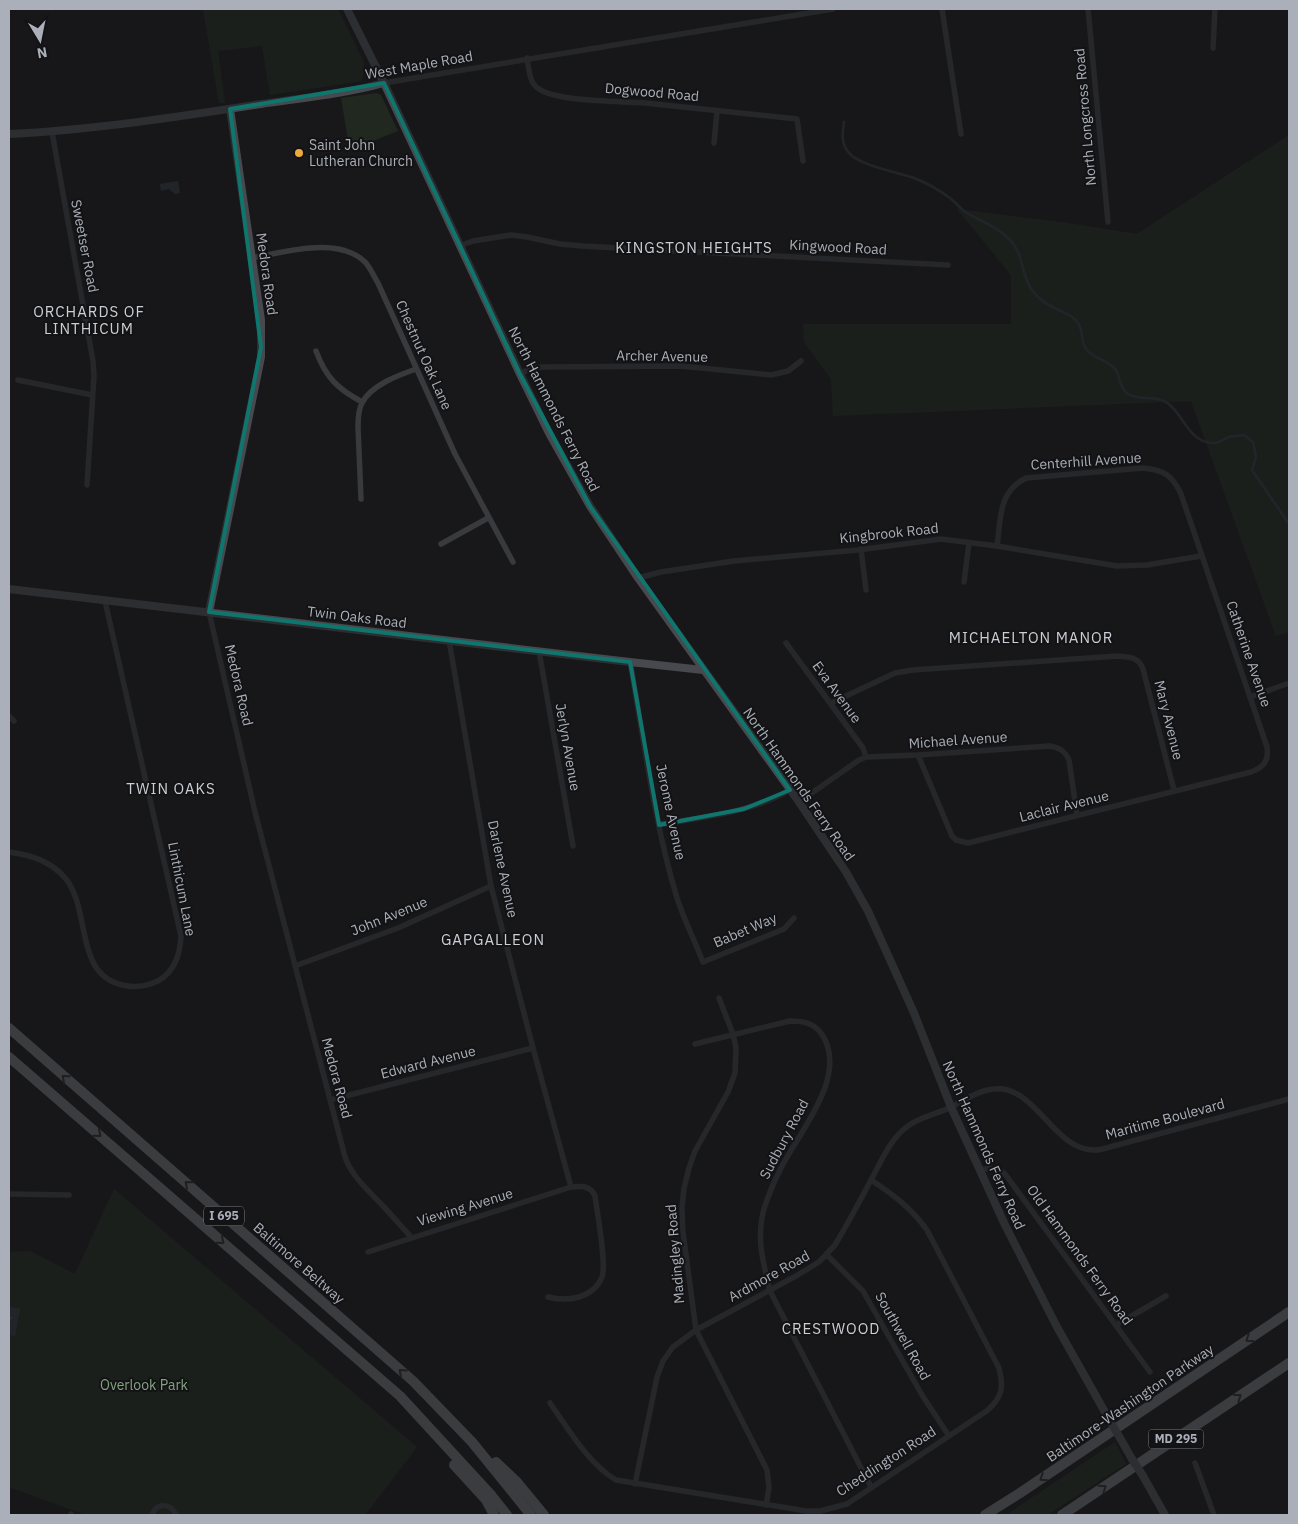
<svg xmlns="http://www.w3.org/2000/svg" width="1298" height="1524" font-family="'IBM Plex Sans',sans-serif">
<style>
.green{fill:#202820}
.water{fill:url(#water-ripples)}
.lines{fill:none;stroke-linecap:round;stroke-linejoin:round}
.stream{stroke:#2e373d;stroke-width:2.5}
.street{stroke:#393a3e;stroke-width:5.5}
.secondary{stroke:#47494e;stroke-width:8}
.highway{stroke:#65686f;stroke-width:10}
.secondary-bridge{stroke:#47494e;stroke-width:8}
.oneway{stroke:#28282c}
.marked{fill:none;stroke:#0f766e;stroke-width:4;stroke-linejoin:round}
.poi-dot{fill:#edaa3c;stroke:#131315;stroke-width:2}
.labels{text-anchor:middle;stroke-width:4;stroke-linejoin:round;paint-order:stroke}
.shield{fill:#131315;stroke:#7d8088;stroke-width:1}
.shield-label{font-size:12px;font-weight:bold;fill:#aaafb9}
.street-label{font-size:14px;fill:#aaafb9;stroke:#131315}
.poi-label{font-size:14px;fill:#aaafb9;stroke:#131315;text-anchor:start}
.park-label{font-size:14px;fill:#82a382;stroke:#131315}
.neighbourhood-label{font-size:15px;letter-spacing:1px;fill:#cbced5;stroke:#131315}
</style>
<defs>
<pattern id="water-ripples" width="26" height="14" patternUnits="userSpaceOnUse" patternTransform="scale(1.25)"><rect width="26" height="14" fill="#2e373d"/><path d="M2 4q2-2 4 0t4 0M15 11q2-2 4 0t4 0" fill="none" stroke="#4a5157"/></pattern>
</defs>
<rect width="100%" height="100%" fill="#18181a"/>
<g class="green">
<path d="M203,9h135l26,54 -2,18 -92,14 -8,-49 -44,5 7,52h-6z"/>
<path d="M376,93l5,2 17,36 -37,15h-12l-8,-48z"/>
<path d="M1289,135v497l-13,4 -85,-235 -358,15 -2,-37 -27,-37 -1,-18h208v-49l-54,-66 111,14 69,11z"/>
<path d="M114,1189l303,258 -52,68h-279l-77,-28v-235l21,-1 45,23z"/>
<path d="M1115,1442l11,22 -79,51h-41z"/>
</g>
<g class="water">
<path d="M178,181l2,12 -5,1 -6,-5 -8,2 -1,-7z"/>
<path d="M10,1307l10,2 -5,27 -6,-2z"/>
</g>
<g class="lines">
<path class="stream" d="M844,122c-2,12 -3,23 6,32 12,12 47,18 64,24 13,5 25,12 36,20 5,4 9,9 14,13 15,10 33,15 45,28 14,13 12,33 21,48 5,8 14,16 23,20 8,5 19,7 25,16 5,6 3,15 6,22 6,14 24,14 32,25 4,7 4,19 12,24 13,8 30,-1 43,12 14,13 20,38 44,37 5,-1 9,-4 14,-6 5,-1 10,-1 15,-2l9,7 3,15 -4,13 37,54"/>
<g class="street">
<path d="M942,9l19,125"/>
<path d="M1088,9l20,213"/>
<path d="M1213,48l2,-39"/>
<path d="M527,58c2,11 2,25 12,31 19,13 81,12 106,14 51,5 101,11 152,16l6,42"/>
<path d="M384,83l449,-74"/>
<path d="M52,132l41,229 1,15 -7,109"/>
<path d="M714,143l3,-32"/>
<path d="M459,246l14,-5 38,-6 16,2 33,7 22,2 366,19"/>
<path d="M252,258c33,-6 87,-23 114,5 5,6 8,14 12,20l77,171 58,108"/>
<path d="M316,351c10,27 22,38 46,51"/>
<path d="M520,374l11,-6 12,-1 138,-1 90,9 17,-4 13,-10"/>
<path d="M18,380l74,15"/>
<path d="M361,499l-3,-72c0,-8 0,-17 4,-24 9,-18 37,-28 54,-34"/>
<path d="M441,544l47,-26"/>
<path d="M861,549l5,41"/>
<path d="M638,578l23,-6 73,-11 124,-11 83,-11 56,7 120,20 30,-1 54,-9"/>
<path d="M964,582l5,-39"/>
<path d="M209,612l46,200 90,345c7,20 24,34 39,50 9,10 18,20 27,30"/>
<path d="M449,640l42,246 42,162 38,139"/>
<path d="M786,643l77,105 3,9"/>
<path d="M539,651l34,195"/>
<path d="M630,662c14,79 24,160 47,236 7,22 18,43 26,64l81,-33 10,-11"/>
<path d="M1250,697l39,-14"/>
<path d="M831,703l64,-30 18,-3 205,-14c11,1 21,1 25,13l31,121"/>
<path d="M9,716l5,5"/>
<path d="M918,755l34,81 4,4 12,3 283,-71c13,-5 18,-11 16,-25l-86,-253c-9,-19 -17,-24 -38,-26l-117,10c-28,14 -25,40 -29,68"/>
<path d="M799,802l60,-42 7,-3 52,-2 132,-9c10,2 15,5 19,14l8,55"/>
<path d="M659,825c44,-8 92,-12 131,-35"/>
<path d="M9,852c22,3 42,9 57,27 26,33 7,100 62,107 12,2 27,-2 36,-9 13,-11 16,-26 17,-41l-76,-335"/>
<path d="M295,966l103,-38 93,-42"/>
<path d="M719,998l14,36 3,14 -1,25 -7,19 -33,59 -6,17 -5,20 -2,20 1,24 13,98 71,140 2,18 -3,17"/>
<path d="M695,1044l95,-23c14,0 25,2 33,15 25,42 -25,97 -43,134 -6,12 -12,26 -16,39 -8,29 -1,53 6,82l101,196"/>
<path d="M330,1100l203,-52"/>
<path d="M980,1170c11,-2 16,-3 25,4l145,198"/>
<path d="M9,1194l60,1"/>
<path d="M368,1252l203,-65c10,-1 19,-2 24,9 2,16 12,69 7,81 -4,10 -13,17 -23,20 -11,3 -20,3 -31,0"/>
<path d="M827,1255l36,36 59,104 27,41"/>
<path d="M1116,1325l50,-29"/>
<path d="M550,1403c19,27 38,60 66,77l190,31h14l27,-7 141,-94c14,-13 16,-23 11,-42l-72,-138c-16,-22 -33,-35 -56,-50"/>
<path d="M1195,1463l19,52"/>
<path d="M635,1484l22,-107 6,-16 10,-14 23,-17 100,-54 23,-14 16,-17c13,-22 25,-44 37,-67 10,-18 18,-39 36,-52 13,-10 31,-12 45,-20 20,-11 41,-25 64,-12 26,14 45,57 78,56 5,0 11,-2 15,-3l179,-48"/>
<path d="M71,1515v-1"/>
<path d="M152,1515c4,-13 19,-12 24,0"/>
</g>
<g class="secondary">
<path d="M347,9l37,74 136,291 29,59 41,73 48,72 161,224 47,70 22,39 46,102 37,94 54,118 52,102 53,94"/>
<path d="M9,134c84,-4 168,-17 252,-30 41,-6 83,-10 123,-21"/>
<path d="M9,589l621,73 73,8"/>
<path d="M209,612l52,-255v-37l-31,-211"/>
<path d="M1120,1438l12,21"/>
<path d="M1143,1476l22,39"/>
</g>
<g class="highway">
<path d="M9,1028l404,353 59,61 59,73"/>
<path d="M9,1057l391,339 92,100 15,19"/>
<path d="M496,1462l20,19 28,34"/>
<path d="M454,1465l32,35 8,15"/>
<path d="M985,1515l35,-22 269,-181"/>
<path d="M1062,1515l227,-152"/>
</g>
<g class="secondary-bridge">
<path d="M1110,1421l10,17"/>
<path d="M1132,1459l11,17"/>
</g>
</g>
<defs><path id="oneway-chevron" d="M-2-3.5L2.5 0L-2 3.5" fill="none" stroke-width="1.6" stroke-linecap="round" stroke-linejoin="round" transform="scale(1.25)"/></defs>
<g class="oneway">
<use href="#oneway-chevron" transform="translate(65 1078) rotate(-139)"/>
<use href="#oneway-chevron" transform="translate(98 1134) rotate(41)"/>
<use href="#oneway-chevron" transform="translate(188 1184) rotate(-139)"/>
<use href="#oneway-chevron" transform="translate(221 1241) rotate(41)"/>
<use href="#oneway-chevron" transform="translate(1249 1339) rotate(146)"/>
<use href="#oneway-chevron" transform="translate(402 1372) rotate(-138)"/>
<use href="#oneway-chevron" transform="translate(1238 1397) rotate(-34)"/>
<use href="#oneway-chevron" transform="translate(1043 1478) rotate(146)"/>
<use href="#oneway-chevron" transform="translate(1103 1488) rotate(-34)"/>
</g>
<path d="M0 0H1298V1524H0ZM384,83l136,291 70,132 200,284 -46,19 -85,16 -29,-163 -421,-50 52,-265 -31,-238z" fill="#18181a" fill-opacity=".55" fill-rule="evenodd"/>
<path class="marked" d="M384,83l136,291 70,132 200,284 -46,19 -85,16 -29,-163 -421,-50 52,-265 -31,-238z"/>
<circle class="poi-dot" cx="299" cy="153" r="5"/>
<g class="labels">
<g class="shield">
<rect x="204" y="1206.5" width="40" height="19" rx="4"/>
<rect x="1148.5" y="1429.5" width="55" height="19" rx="4"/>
</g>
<g class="shield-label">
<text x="224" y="1220">I 695</text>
<text x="1176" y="1443">MD 295</text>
</g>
<g class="street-label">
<text transform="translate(419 65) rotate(-10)" y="5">West Maple Road</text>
<text transform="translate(652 92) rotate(5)" y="5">Dogwood Road</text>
<text transform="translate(1085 117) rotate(-95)" y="5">North Longcross Road</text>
<text transform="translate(85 246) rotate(79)" y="5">Sweetser Road</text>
<text transform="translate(838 247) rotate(3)" y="5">Kingwood Road</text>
<text transform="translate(267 274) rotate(82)" y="5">Medora Road</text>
<text transform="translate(424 355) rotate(66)" y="5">Chestnut Oak Lane</text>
<text transform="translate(662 356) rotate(1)" y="5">Archer Avenue</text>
<text transform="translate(554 409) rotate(63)" y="5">North Hammonds Ferry Road</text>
<text transform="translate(1086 461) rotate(-4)" y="5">Centerhill Avenue</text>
<text transform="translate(889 533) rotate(-6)" y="5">Kingbrook Road</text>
<text transform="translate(357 617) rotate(7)" y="5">Twin Oaks Road</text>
<text transform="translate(1249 654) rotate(71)" y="5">Catherine Avenue</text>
<text transform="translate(239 685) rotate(77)" y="5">Medora Road</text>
<text transform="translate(837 692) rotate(54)" y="5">Eva Avenue</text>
<text transform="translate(1169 720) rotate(76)" y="5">Mary Avenue</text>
<text transform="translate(958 740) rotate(-4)" y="5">Michael Avenue</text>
<text transform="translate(568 747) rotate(80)" y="5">Jerlyn Avenue</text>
<text transform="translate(799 784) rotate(55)" y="5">North Hammonds Ferry Road</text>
<text transform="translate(1064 806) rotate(-14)" y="5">Laclair Avenue</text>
<text transform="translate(671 812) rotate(78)" y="5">Jerome Avenue</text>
<text transform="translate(503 869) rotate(78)" y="5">Darlene Avenue</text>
<text transform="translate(182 889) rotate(79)" y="5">Linthicum Lane</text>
<text transform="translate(389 916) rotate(-22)" y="5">John Avenue</text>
<text transform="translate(745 930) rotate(-23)" y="5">Babet Way</text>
<text transform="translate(428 1062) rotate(-14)" y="5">Edward Avenue</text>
<text transform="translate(337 1078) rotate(75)" y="5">Medora Road</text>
<text transform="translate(1165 1119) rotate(-15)" y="5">Maritime Boulevard</text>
<text transform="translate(784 1139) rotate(-62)" y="5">Sudbury Road</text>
<text transform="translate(984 1145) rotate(66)" y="5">North Hammonds Ferry Road</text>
<text transform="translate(465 1207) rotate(-17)" y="5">Viewing Avenue</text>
<text transform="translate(675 1254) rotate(-95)" y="5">Madingley Road</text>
<text transform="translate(1080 1255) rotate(54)" y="5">Old Hammonds Ferry Road</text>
<text transform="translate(299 1263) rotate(41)" y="5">Baltimore Beltway</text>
<text transform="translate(769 1276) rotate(-29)" y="5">Ardmore Road</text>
<text transform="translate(903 1336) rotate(61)" y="5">Southwell Road</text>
<text transform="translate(1130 1403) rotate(-34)" y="5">Baltimore-Washington Parkway</text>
<text transform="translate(886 1461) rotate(-33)" y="5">Cheddington Road</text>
</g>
<g class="poi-label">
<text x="309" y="150">Saint John<tspan x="309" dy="16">Lutheran Church</tspan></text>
</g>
<g class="park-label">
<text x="144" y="1390">Overlook Park</text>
</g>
<g class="neighbourhood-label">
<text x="694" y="253">KINGSTON HEIGHTS</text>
<text x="89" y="317">ORCHARDS OF<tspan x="89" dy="17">LINTHICUM</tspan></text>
<text x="1031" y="643">MICHAELTON MANOR</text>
<text x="171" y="794">TWIN OAKS</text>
<text x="493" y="945">GAPGALLEON</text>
<text x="831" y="1334">CRESTWOOD</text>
</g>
</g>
<rect width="1298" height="1524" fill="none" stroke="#aaafb9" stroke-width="20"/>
<g transform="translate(40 40) rotate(170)" stroke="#131315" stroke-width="4" paint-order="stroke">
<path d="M0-4L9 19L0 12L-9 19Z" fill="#aaafb9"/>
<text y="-8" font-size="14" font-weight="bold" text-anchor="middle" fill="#aaafb9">N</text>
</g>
</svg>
